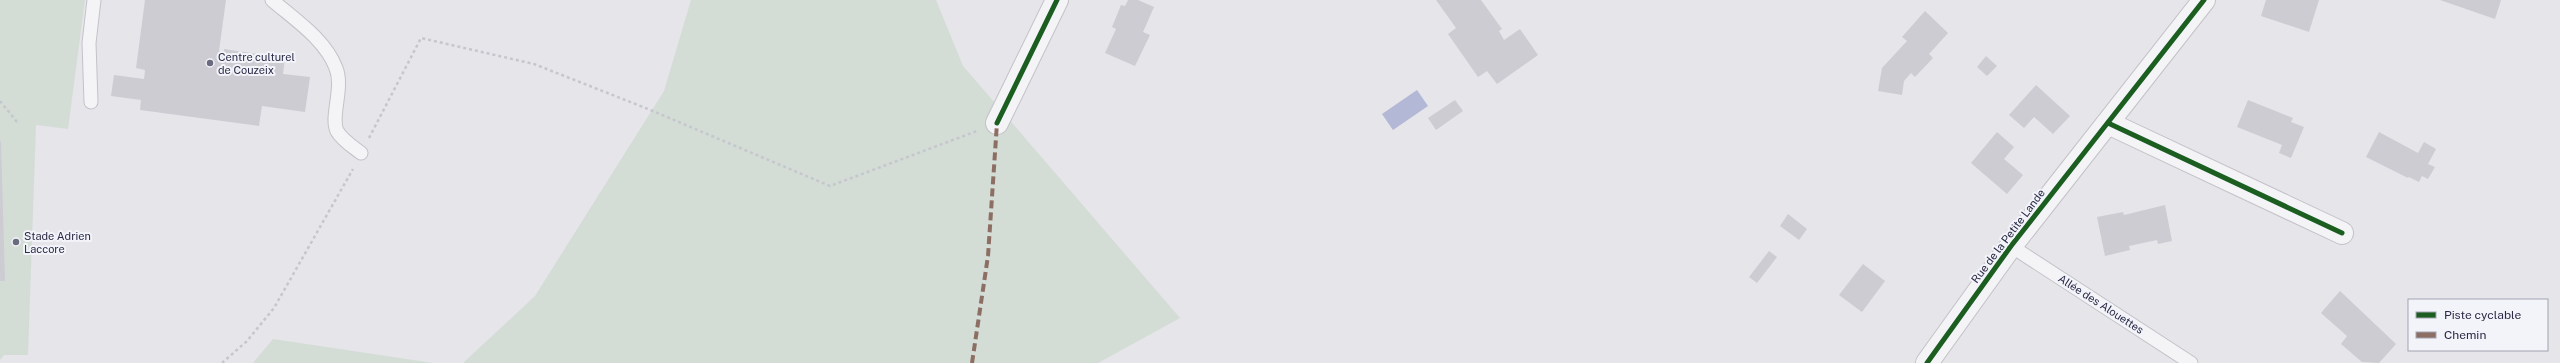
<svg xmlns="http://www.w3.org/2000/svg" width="2560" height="363" font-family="'Public Sans',sans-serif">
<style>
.green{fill:#d3ddd6}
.water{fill:#b3b8d6}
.building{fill:#ccccd2}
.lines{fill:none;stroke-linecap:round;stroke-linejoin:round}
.service-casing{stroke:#c2c2c8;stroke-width:15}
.minor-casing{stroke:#c2c2c8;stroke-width:24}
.path{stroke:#c6c6cd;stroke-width:2.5;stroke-dasharray:3 3;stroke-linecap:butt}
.service{stroke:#f4f4f7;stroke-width:13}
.minor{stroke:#f4f4f7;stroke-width:22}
.quiet{stroke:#8d6e63;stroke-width:4;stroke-dasharray:8 4;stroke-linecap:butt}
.cycleway-casing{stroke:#f3f4f9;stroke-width:8}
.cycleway{stroke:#1b5e20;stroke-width:5}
.poi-dot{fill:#6b6b7f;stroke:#f3f4f9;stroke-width:1.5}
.labels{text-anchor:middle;stroke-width:4;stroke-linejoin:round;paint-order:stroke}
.poi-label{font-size:11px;fill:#2a2a46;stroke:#f3f4f9;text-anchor:start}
.street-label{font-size:11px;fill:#2a2a46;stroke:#f3f4f9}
</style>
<rect width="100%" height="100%" fill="#e5e5ea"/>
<g class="green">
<path d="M0,0h85l-17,129 -32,-4 -8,230h-24l-4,5z"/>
<path d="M691,0h245l27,66 217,252 -82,45h-635l72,-67 129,-205z"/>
<path d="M273,339l160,24h-180z"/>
</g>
<path class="water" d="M1417,90l11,16 -35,24 -11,-16z"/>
<g class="building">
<path d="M145,0h81l-7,51h5v-2l61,9 -2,16 27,3 -5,35 -43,-6 -3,20 -119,-16 1,-10 -30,-4 3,-21 30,4 1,-9 -9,-2z"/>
<path d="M1128,0h10l16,7 -11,25 7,3 -15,31 -30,-13 11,-24 -4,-2 9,-22 4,1z"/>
<path d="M1436,0h45l21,29 -3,2 5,9 16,-11 18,26 -41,29 -10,-13 -9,6 -30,-43 8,-6z"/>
<path d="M2266,0h53l-10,32 -48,-16z"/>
<path d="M2440,0h61l-6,19z"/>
<path d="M1925,11l23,22 -19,21 4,4 -18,19 -4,-4 -7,8 -2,14 -24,-4 4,-23 25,-27 -5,-4z"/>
<path d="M1986,56l11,10 -10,10 -10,-9z"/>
<path d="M2036,85l34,31 -17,18 -19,-17 -10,11 -15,-13z"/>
<path d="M1455,100l8,11 -27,19 -8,-12z"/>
<path d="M2248,100l45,18 -2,4 13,5 -13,31 -12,-5 3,-8 -45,-18z"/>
<path d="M1997,132l17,15 -10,12 19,16 -16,19 -36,-31z"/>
<path d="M2379,132l39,21 6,-11 12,7 -8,15 7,3 -7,12 -6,-3 -3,6 -10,-5 -1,1 -42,-21z"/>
<path d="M0,141h1l4,140h-5z"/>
<path d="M2165,205l7,36 -14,3 -1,-4 -28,6 1,4 -25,6 -8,-39 26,-5 1,3z"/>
<path d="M1788,214l19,15 -8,11 -19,-14z"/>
<path d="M1769,251l8,6 -20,26 -8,-6z"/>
<path d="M1863,264l22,17 -23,31 -23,-17z"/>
<path d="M2340,291l56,53 -17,19 -17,-1 -21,-18 6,-8 -26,-23z"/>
</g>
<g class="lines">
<g class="service-casing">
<g id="service">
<path d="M272,0c22,19 53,39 64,68 8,20 -6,49 1,63 5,9 16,16 24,22"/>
<path d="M91,102l-2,-59 5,-43"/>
<path d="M2011,246l180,117"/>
</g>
</g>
<g class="minor-casing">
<g id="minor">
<path d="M997,123l60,-123"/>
<path d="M2108,123l234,110"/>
<path d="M1927,363l84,-117 193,-246"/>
</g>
</g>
<g class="path">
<path d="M0,101l17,21"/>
<path d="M369,138l52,-100 113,26 114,45 182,77 147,-55"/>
<path d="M222,363l25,-22 27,-33 79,-139"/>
</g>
<use href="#service" class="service"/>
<use href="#minor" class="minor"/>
<path class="quiet" d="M972,363l16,-107 9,-133"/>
<g class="cycleway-casing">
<g id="cycleway">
<path d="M997,123l60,-123"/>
<path d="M2108,123l234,110"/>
<path d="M1927,363l84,-117 193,-246"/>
</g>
</g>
<use href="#cycleway" class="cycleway"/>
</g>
<g class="poi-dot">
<circle cx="210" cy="63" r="4"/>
<circle cx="16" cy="242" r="4"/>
</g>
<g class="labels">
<g class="poi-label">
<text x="218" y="61">Centre culturel<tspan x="218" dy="13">de Couzeix</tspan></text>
<text x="24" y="240">Stade Adrien<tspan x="24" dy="13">Laccore</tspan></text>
</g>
<g class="street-label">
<text transform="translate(2008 236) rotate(-53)" y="4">Rue de la Petite Lande</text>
<text transform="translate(2101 304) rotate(33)" y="4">Allée des Alouettes</text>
</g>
</g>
<rect x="2408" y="299" width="140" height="52" fill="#f3f4f9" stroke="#a3a3b1"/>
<rect x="2416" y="312" width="20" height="6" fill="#1b5e20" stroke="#a3a3b1"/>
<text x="2444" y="319" font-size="12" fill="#2a2a46">Piste cyclable</text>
<rect x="2416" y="332" width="20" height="6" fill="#8d6e63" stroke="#a3a3b1"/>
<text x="2444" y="339" font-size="12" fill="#2a2a46">Chemin</text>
</svg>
